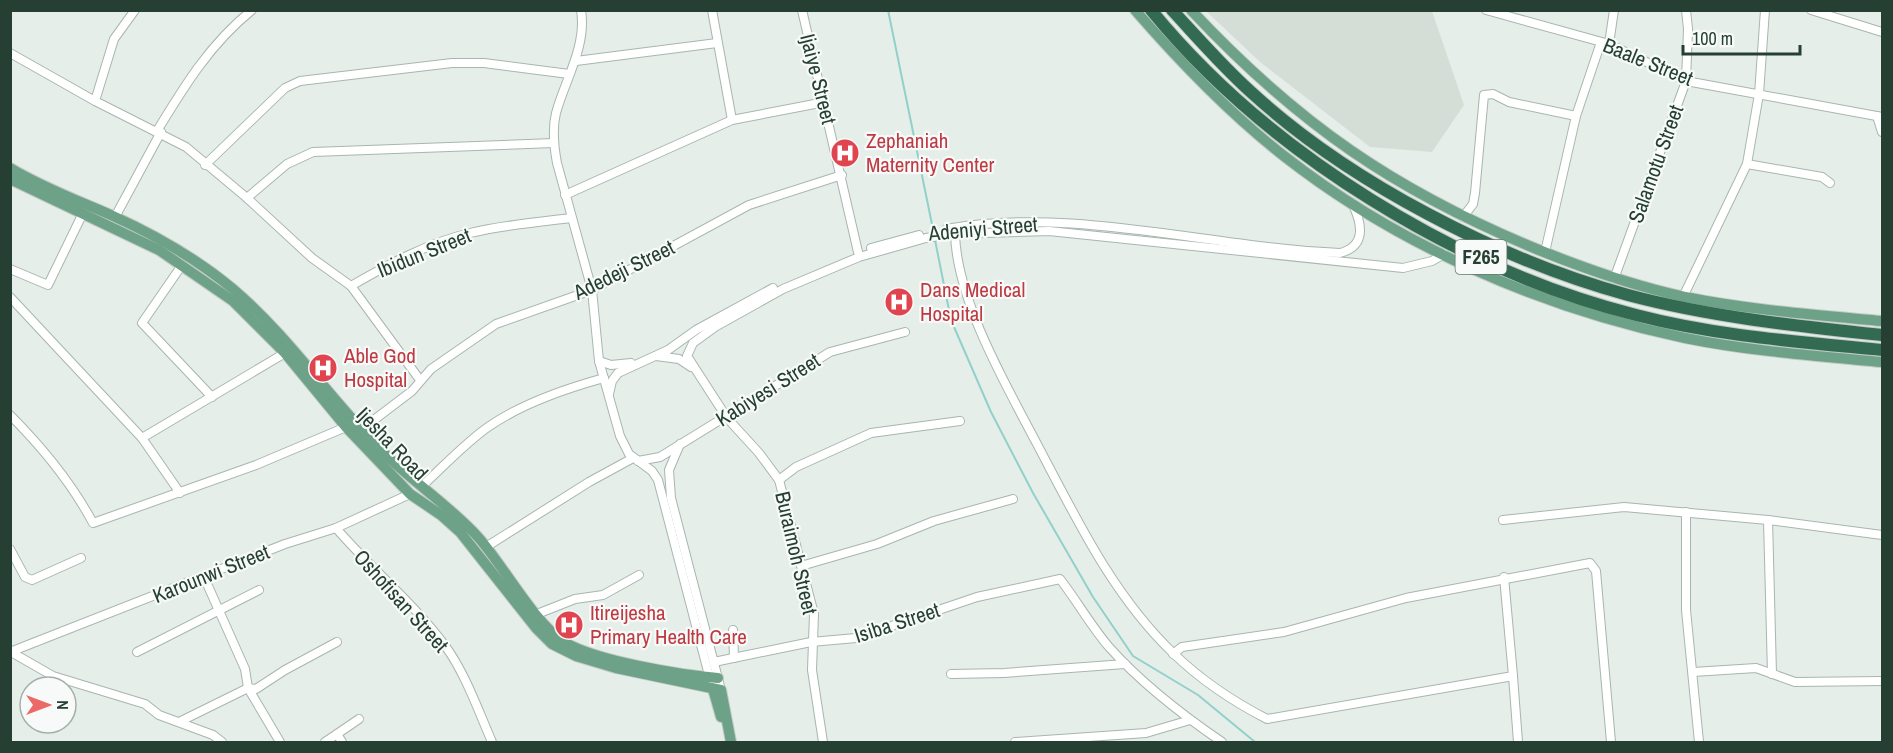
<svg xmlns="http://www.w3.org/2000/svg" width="1893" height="753" font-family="'Archivo Narrow',sans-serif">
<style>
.built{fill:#d4ded7}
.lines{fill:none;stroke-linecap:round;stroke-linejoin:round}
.stream{stroke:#92d0cb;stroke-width:2}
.minor-casing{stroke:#a8b6af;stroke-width:10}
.major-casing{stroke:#c2cac6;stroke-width:12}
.highway-casing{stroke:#c2cac6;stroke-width:14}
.minor{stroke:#fff;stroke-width:8}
.major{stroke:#6da188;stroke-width:10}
.highway{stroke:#336b52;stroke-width:12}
.labels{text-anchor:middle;stroke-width:4.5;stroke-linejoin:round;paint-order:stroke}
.shield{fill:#f7faf8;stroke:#64786e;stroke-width:1.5}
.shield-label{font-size:20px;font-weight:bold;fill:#254033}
.street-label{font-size:21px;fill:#254033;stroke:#f7faf8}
.health-label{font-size:21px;fill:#be3a42;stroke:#f7faf8;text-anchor:start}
</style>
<rect width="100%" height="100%" fill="#e6eee9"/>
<path class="built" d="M1206,11h226l32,94 -32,47 -62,-5 -110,-85z"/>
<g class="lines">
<g class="stream">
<path d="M888,10l46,224"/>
<path d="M935,240l16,80 40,92 42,81 60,104 40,59 65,39 57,47"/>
</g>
<g class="minor-casing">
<g id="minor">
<path d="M581,10c6,36 -16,70 -25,103 -4,16 -2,34 1,50l35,127 7,71 21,75 9,18 23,17 6,9 53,203"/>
<path d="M712,10l20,110"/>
<path d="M802,10l56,242"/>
<path d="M1486,10l123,34 77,37 196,36"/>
<path d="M1811,10l71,22"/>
<path d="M1609,44l5,-34"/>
<path d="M10,53l85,48 91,46 61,51 65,60 39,28 69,94"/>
<path d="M576,61l141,-18"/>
<path d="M95,101l19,-62 21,-29"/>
<path d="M1877,116l5,16"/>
<path d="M157,131c28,-46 53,-87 95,-121"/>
<path d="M1747,164l75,13 8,6"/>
<path d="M205,165l80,-77 15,-7 152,-18h32l85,11"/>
<path d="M565,195l167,-75 93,-18"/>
<path d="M247,198l40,-34 26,-12 241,-9"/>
<path d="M115,217l46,-85"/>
<path d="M1463,217l10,-13 2,-11 9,-98 9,-1 16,8 67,14"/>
<path d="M946,229c128,-23 266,19 394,24 27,-7 22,-30 12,-50"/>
<path d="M955,234c2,67 51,151 82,210 39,74 76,152 137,210 27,26 60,48 93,65l246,-43 5,66"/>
<path d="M871,248l48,-13"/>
<path d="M1545,252l31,-136 25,-74"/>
<path d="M182,265l-40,58 70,74"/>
<path d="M10,269l38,16 35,-72"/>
<path d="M1614,279l72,-198 2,-52 -2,-19"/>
<path d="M351,286c38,-22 77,-43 119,-53 33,-8 68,-11 101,-15"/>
<path d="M10,297l132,141 38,55"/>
<path d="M1683,297l64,-133 12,-70 6,-84"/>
<path d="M656,356l23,3 12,8"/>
<path d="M599,361l12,4 20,-2"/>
<path d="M609,394l3,-13 6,-8 50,-23 28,-20 77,-42"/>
<path d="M10,415c34,34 61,67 83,108l163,-58 90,-38"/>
<path d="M362,429l50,-38 19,-22 65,-45 96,-34 157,-85 93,-30"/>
<path d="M142,438l143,-85"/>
<path d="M680,444l-11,26 2,28 50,192"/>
<path d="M638,461l22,-4 170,-105 75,-20"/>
<path d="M779,480l17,-13 75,-34 89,-12"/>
<path d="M421,487c22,-20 43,-43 67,-60 33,-23 76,-38 116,-49"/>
<path d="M1686,512v98l13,132"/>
<path d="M1503,520l121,-13 144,13 114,15"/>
<path d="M1768,520l4,154"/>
<path d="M336,528c35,41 78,75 110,119 20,28 32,63 46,95"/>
<path d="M486,547l103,-65 44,-24"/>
<path d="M10,549l15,28 7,3 49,-22"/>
<path d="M801,566l76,-22 57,-23 79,-22"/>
<path d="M204,577l41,92 3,19 32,54"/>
<path d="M1504,577l9,99"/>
<path d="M537,614l38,-15 28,-4 36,-20"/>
<path d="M733,630l1,28"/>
<path d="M10,652l275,-108 51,-16 74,-34"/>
<path d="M11,652l42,24 92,28 14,11 54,20 9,7"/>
<path d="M137,652l122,-62"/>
<path d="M1173,654l9,-7 102,-15 122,-34 184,-35 6,8 15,171"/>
<path d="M714,662l97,-20 45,-4 121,-41 83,-18c17,22 31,47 49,68 33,37 72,67 113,95"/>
<path d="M1693,672l63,-4 39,14 87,-1"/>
<path d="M951,674l53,-1 121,-9"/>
<path d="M179,722l69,-34 8,1 29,-19 52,-28"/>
<path d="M337,734l22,-15"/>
<path d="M325,742l12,-8 5,8"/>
<path d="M823,742l-11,-72 2,-56 -35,-134 -20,-27 -32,-35 -40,-62 6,-13 22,-16 68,-38 76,-32 67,-19 26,-4 97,-3 354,37 29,-7 12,-7"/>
<path d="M1015,742l131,-9 44,-13"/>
</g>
</g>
<g class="major-casing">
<g id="major">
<path d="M1135,10c46,53 94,103 149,146 115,90 258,152 401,182 64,13 132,18 197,24"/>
<path d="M1191,10c107,114 204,181 348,240 47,19 95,36 146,47 64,13 132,18 197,24"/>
<path d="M10,168c33,20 69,33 103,48 42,19 85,44 120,73 55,47 94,106 144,157 31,33 70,57 101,91 25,28 57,87 86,105 32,19 116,33 154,36"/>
<path d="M10,179l149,71 74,51 52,52 61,74 64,67 31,21 19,17 76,96 16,16 24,12 40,12 105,22 10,52"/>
<path d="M713,689l8,28"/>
</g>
</g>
<g class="highway-casing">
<g id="highway">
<path d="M1151,10c117,143 307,260 485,305 80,21 164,27 246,35"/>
<path d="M1172,10c26,28 51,57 79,82 98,90 249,168 377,203 83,22 169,31 254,40"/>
</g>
</g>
<use href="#minor" class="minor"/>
<use href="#major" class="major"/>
<use href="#highway" class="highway"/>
</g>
<defs>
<g id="hospital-disc" transform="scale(1.5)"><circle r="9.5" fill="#e0444e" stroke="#f7faf8"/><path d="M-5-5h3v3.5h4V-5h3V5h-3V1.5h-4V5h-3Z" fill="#fff"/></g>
</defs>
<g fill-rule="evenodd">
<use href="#hospital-disc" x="845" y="153"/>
<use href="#hospital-disc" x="899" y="302"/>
<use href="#hospital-disc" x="323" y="368"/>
<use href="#hospital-disc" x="569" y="625"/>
</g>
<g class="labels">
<rect class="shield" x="1455.5" y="240" width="51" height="34" rx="4.5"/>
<g class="shield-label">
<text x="1481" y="264">F265</text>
</g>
<g class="street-label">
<text transform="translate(1648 62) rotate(22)" y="7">Baale Street</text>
<text transform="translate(818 79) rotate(76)" y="7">Ijaiye Street</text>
<text transform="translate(1656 164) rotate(-70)" y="7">Salamotu Street</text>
<text transform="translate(983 229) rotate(-5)" y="7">Adeniyi Street</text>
<text transform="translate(424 253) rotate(-22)" y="7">Ibidun Street</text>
<text transform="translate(624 270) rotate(-26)" y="7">Adedeji Street</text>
<text transform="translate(768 390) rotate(-32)" y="7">Kabiyesi Street</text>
<text transform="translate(392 444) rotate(46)" y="7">Ijesha Road</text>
<text transform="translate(796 553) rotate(77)" y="7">Buraimoh Street</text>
<text transform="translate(211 574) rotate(-22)" y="7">Karounwi Street</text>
<text transform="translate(401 601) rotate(48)" y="7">Oshofisan Street</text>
<text transform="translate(897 623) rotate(-18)" y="7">Isiba Street</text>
</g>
<g class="health-label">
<text x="866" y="148">Zephaniah<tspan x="866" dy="24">Maternity Center</tspan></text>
<text x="920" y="297">Dans Medical<tspan x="920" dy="24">Hospital</tspan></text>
<text x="344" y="363">Able God<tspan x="344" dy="24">Hospital</tspan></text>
<text x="590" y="620">Itireijesha<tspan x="590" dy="24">Primary Health Care</tspan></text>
</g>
</g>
<rect width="1893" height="753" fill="none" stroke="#254033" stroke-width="24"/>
<g transform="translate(48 705) rotate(90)"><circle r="28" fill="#f7faf8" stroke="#a3b0a9" stroke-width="1.5"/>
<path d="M0-4.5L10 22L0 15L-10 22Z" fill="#eb6967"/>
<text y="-9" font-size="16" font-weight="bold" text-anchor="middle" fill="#254033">N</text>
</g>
<path d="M1683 45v9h117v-9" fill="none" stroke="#254033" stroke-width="3"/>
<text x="1692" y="45" font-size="18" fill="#254033" stroke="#f7faf8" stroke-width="4.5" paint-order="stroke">100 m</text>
</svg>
